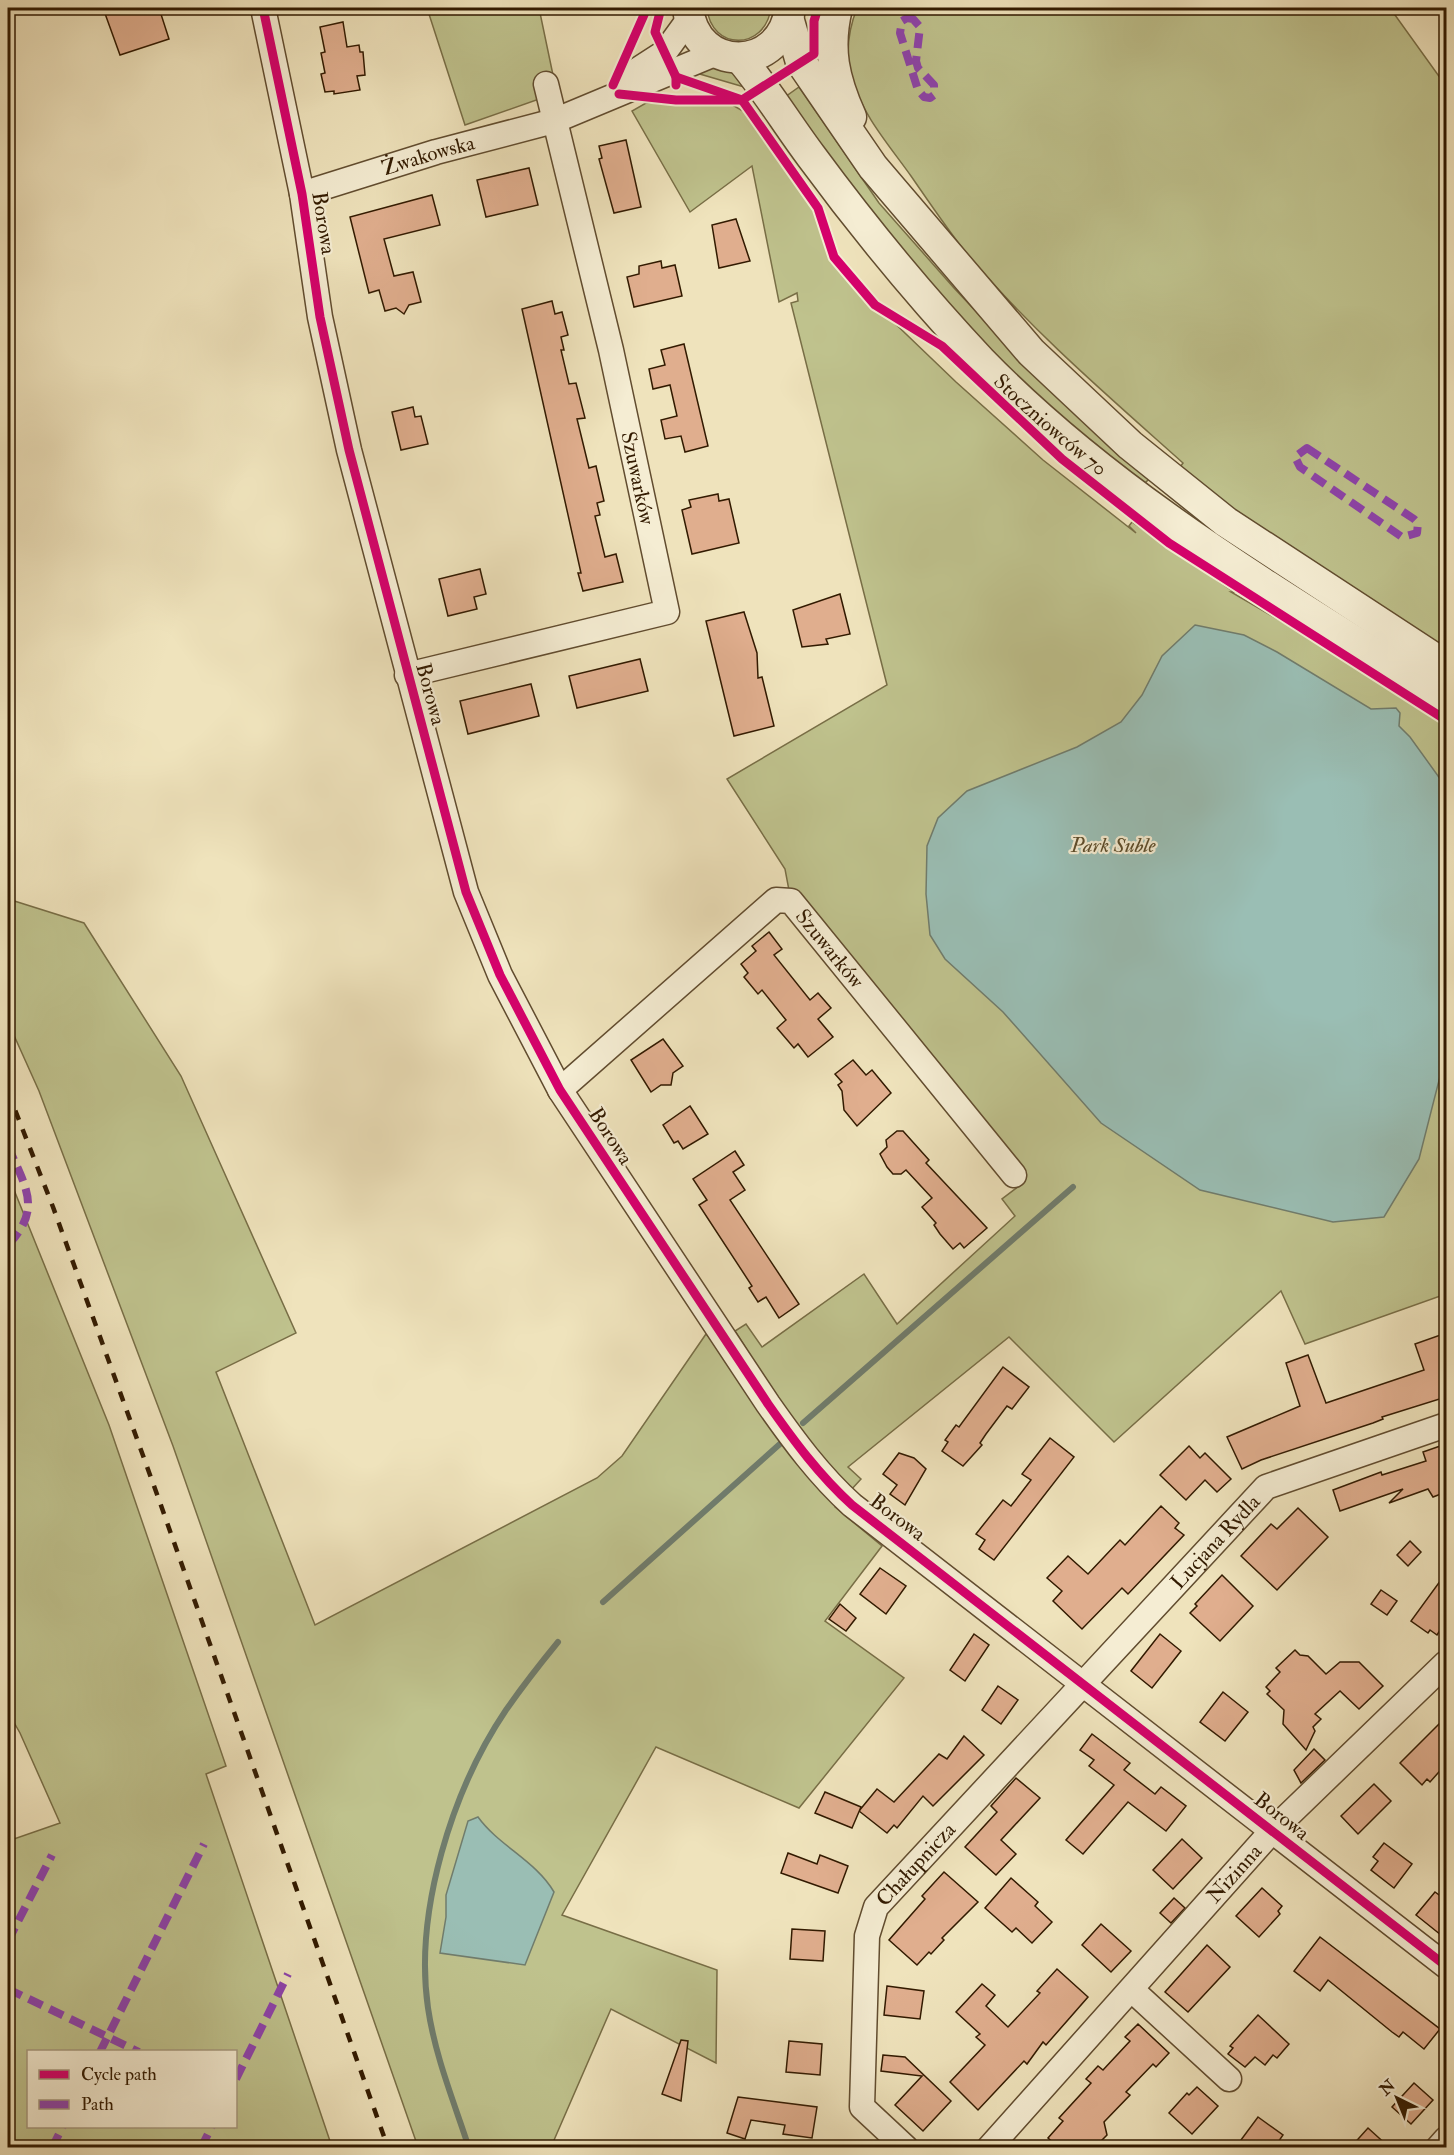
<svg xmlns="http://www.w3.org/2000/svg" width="1454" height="2155" font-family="'IM FELL Double Pica',serif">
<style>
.green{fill:#bfc28d;stroke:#786e46;stroke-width:1.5;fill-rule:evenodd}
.water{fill:#9abeb4;stroke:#707c6c;stroke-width:1.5}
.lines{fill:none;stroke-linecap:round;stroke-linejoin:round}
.stream{stroke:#707c6c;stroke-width:6}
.building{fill:#e0ae8e;stroke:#321a00;stroke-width:1.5}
.minor-casing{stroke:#614c2f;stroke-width:27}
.tertiary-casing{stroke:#614c2f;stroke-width:33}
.minor{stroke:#f5edd3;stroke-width:24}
.tertiary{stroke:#f5edd3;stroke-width:30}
.rail{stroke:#321a00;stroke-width:4.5;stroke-dasharray:10 10;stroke-linecap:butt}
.quiet{stroke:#8e44ad;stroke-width:8;stroke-dasharray:15 8;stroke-linecap:butt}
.cycleway-casing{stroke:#f5edd3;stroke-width:13}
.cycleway{stroke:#d6006c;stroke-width:9}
.labels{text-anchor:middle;stroke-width:4.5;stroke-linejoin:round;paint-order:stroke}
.street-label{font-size:21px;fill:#321a00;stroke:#f5edd3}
.park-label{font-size:21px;font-style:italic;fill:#5c4c2a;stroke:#f5edd3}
</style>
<rect width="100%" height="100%" fill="#efe3bc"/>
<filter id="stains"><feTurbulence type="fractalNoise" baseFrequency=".00333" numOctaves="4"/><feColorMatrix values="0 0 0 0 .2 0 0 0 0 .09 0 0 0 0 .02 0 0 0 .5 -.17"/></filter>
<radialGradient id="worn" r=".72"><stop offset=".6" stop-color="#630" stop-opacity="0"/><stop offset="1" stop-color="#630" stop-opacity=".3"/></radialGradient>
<g class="green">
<path d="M427,8h112l14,67 -15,9 4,14 -77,27z"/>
<path d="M707,8h64c-6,43 -60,43 -64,0z"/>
<path d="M857,8h533l56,78v565l-269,-180 6,-8c-75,-67 -151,-132 -216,-209 -20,-25 -38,-52 -56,-78 -22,-31 -48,-60 -59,-97 -7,-24 -4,-48 5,-71z"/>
<path d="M710,65l22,5 19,19 -65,-19z"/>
<path d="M799,87l80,116 75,85 62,66 134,124 -8,8c-71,-58 -140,-119 -201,-187 -57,-63 -106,-132 -156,-202z"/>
<path d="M646,103h83l14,8 72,101 16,50 125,120 87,78 93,73 -7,-7 3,-4 102,70h-3l199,116 16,12v574l-141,50 -24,-53 -167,151 -105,-105 -161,130 13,12 -10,11c-47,-45 -81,-104 -116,-159l11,-7 16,23 102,-73 33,50 118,-108 -13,-17 21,-16 -232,-282 -6,-32 -58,-90 160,-94 -96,-382 7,-2 -1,-8 -18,9 -27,-136 -62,46 -58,-101z"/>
<path d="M8,899l76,24 97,153 115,257 -80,39 99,253 282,-147 25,-22 84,-122 22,21 110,148 -3,4 47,39 -57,75 79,57 -105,130 -143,-61 -94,168 155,55 -1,93 -105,-54 -60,138h-133l-245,-701 -134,-355 -31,-69z"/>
<path d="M8,1175l101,250 117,341 -20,8 126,373h-324v-306l52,-18 -40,-90 -12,-21zM28,2052h208v74h-208z"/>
</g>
<g class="water">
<path d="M1195,625l49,10 33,17 94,57 25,-1 4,5 -1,13 11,11 36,50v266l-27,106 -35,58 -51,5 -133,-32 -99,-67 -98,-111 -58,-53 -15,-24 -4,-41 1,-48 11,-28 29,-27 110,-44 44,-25 21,-27 20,-39z"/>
<path d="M478,1817c21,29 58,44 76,75l-29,73 -85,-12 6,-36v-22l22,-74z"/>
</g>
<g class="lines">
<g class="stream">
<path d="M803,1423l270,-236"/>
<path d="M603,1602l178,-159"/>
<path d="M469,2148c-15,-46 -34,-92 -41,-140 -14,-96 24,-218 78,-298 16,-23 34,-46 52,-68"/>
</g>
</g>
<g class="building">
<path d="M103,8h56l10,31 -49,16z"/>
<path d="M343,22l4,25 12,-2 1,7h3l2,23 -8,1 3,14 -26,4v-3l-9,1 -4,-18 4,-1 -4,-20 4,-1 -5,-25z"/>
<path d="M626,140l15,67 -27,6 -15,-54 3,-1 -3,-12z"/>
<path d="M529,168l9,37 -52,12 -9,-37z"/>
<path d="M432,195l8,30 -56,14 10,37 19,-4 8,30 -12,3 -5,9 -8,-6 -11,3 -6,-21 -10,3 -19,-76z"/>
<path d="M736,219l14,42 -31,7 -7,-43z"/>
<path d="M661,261l1,7 13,-3 7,31 -48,11 -7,-30 12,-3v-8z"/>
<path d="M552,301l3,13 7,-2 6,23 -7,2 3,13h-3l8,34 7,-1 9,35 -8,1 3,12 9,37 7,-2 8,35 -7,2 3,12 -5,1 10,41 11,-3 7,28 -40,9 -5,-18h3l-59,-264z"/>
<path d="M684,344l24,102 -23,6 -4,-16 -16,3 -4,-19 16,-4 -7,-31 -17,4 -4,-20 16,-4 -4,-15z"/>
<path d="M413,407l2,10 6,-1 7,28 -27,6 -9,-38z"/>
<path d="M718,494l1,7 10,-2 10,44 -47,11 -10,-44 9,-3 -2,-7z"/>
<path d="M480,569l6,25 -12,3 3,12 -29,7 -9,-37z"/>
<path d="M840,594l10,40 -24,5 2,5 -26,3 -9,-37z"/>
<path d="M744,612l13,41 1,25 4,-1 12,49 -40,10 -28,-115z"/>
<path d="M640,659l8,32 -71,17 -8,-32z"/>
<path d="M531,684l8,32 -71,18 -8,-33z"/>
<path d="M769,932l13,17 -8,6 36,45 8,-7 13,15 -13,11 15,18 -25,20 -10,-13 -4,4 -17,-20 9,-8 -24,-30 -4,4 -14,-17 4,-4 -7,-9 15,-13 -4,-5z"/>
<path d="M663,1039l20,27 -10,7 -2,12h-10l-10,7 -20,-32z"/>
<path d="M853,1060l13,15 6,-5 19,23 -34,33 -13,-16 -2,-19 -4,-6 4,-3 -7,-8z"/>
<path d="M690,1106l18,28 -25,15 -5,-8 -4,2 -11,-18z"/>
<path d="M897,1131h6l26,29 -3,3 61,65 -23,20 -4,-5 -7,6 -13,-15 -6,-9 2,-2 -14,-16 10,-9 -26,-28 -5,4h-8l-6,-7 -7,-13 7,-7 -1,-7z"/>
<path d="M735,1151l9,14 -11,7 12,18 -15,10 69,104 -20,14 -13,-21 -8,5 -9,-14 3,-2 -53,-81 8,-5 -14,-21z"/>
<path d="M1446,1333v64l-64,20 1,2 -10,4 -112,37 -19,9 -15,-32 73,-31 -14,-43 22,-8 18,48 98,-33 -9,-26z"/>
<path d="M1003,1367l26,20 -17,22 -5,-3 -21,28 -6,9 2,2 -19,21 -21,-15 6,-9 -3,-2 11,-15 3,2z"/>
<path d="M1050,1438l24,19 -80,103 -15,-11 6,-9 -9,-6 27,-34 8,6 20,-26 -9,-6z"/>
<path d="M1443,1445l3,17 -6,3 6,27 -13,5 -5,-8 -39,14 14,-14 -63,22 -7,-21 48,-18 1,3 44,-14 -3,-9z"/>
<path d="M1189,1446l11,12 5,-5 26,26 -14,13 -12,-12 -19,20 -26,-25z"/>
<path d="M899,1453l15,5 12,11 -21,36 -15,-11 7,-9 -14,-11z"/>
<path d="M1161,1506l18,17 -4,5 9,7 -56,59 -6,-6 -40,41 -29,-28 9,-10 -15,-13 21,-22 20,18 32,-34 5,5z"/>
<path d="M1298,1508l30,29 -51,53 -36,-34 30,-32 6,5z"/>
<path d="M1410,1541l11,11 -13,14 -11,-11z"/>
<path d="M880,1568l26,18 -20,28 -26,-20z"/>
<path d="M1446,1573v48l-9,14 -7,-5 -2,3 -17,-12z"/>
<path d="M1222,1575l31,31 -33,35 -30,-28 7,-7 -2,-2z"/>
<path d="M1381,1590l16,11 -10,14 -16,-11z"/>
<path d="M840,1604l16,14 -10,13 -17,-12z"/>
<path d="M974,1634l15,11 -24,36 -15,-11z"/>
<path d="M1160,1634l21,17 -29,37 -21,-17z"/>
<path d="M1295,1650l5,5 8,1 18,18 14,-12h19l24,24 -24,23 -19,-18 -25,23 6,5 -8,8 2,4 -9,19 -23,-26 1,-14 -17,-16 3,-3 -4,-4 14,-15 -4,-4z"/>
<path d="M998,1686l20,14 -17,24 -19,-14z"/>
<path d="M1223,1692l25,20 -23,29 -25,-19z"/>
<path d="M1446,1717v47l-16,18 -3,-3 -5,6 -22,-22z"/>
<path d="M1092,1734l38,29 -6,7 31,24 6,-7 25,19 -20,25 -38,-29 -45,52 -17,-14 48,-55 -25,-19 5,-6 -14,-10z"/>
<path d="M964,1736l20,19 -51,51 -10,-10 -26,32 -3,-3 -7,8 -28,-22 18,-22 17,13 45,-48 8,5z"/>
<path d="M1314,1749l11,11 -24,23 -7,-13z"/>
<path d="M1016,1778l24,20 -39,42 15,14 -20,21 -31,-28 32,-35 -6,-6z"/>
<path d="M1374,1784l17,17 -33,33 -17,-18z"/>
<path d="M825,1792l36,15 -9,21 -37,-15z"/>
<path d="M1182,1839l20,19 -29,31 -20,-19z"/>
<path d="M1384,1843l28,21 -18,24 -23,-18 7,-9 -5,-4z"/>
<path d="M788,1853l29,11 3,-9 28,11 -10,27 -57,-20z"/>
<path d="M944,1872l34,30 -36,36 2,2 -13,14 -2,-2 -12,13 -28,-25 36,-41 -3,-3z"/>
<path d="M1011,1878l27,24 -3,4 17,16 -20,21 -16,-15 -4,4 -27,-24z"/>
<path d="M1262,1888l20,18 -4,5 2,3 -21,23 -23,-21z"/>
<path d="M1435,1892l11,8v39l-30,-24z"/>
<path d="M1174,1898l11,10 -14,15 -11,-10z"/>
<path d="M1101,1924l30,27 -20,21 -29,-27z"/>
<path d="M792,1929l33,2 -2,30 -33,-2z"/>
<path d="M1320,1937l120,92 -16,20 -21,-17 -4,5 -7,-5 -64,-52 -8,11 -26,-20z"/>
<path d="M1207,1945l23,22 -42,45 -23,-20z"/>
<path d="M1057,1969l31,28 -42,48 -3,-3 -16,22 -3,-3 -46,49 -28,-28 35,-37 -9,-8 4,-3 -24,-22 26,-28 13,11 -9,11 22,21 32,-34 -3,-2z"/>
<path d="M887,1986l37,5 -4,28 -36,-4z"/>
<path d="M1258,2015l31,29 -12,14 -4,-3 -8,10 -10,-8 -10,10 -17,-13 5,-6 -3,-2z"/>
<path d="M1138,2024l31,29 -13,14 -3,-3 -27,28 4,3 -26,27 3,13 -7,7 -9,1 -5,5h-27l-11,-10 15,-17 -4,-3 32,-35 -5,-4 12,-13 5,4 27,-29 -5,-4z"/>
<path d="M681,2040l7,1 -7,60 -19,-7z"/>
<path d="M789,2041l33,3 -2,31 -34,-3z"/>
<path d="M883,2055l22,2 46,44 -28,30 -28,-26 27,-29 -41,-5z"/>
<path d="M1414,2083l19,17 -22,24 -19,-17z"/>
<path d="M1197,2087l21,19 -26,28 -23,-21 18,-20 2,2z"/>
<path d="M738,2097l79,10 -5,31 -29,-4 2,-9 -34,-5 -6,19 -18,-6z"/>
<path d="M1258,2117l25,18 -9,13h-39z"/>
<path d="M1368,2128l22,20h-40z"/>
</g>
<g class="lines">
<g class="minor-casing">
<g id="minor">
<path d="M263,8l39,186 18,123 29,133 117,442 34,83 60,115 208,314c26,37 51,71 84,101l594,461"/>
<path d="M631,74l34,-22 24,-33"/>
<path id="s1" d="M302,194l134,-42 118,-31 163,-68"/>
<path d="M407,675l260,-63 -56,-262 -65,-266"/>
<path id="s2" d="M560,1090l216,-190 15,1 223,274"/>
<path d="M1132,1990l97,89"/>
<path id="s3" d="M906,2148l-44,-41 5,-171 9,-29 390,-420 180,-62"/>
<path id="s4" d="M989,2148l283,-317 174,-168"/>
<path d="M1438,2148l8,-9"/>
</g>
</g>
<g class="tertiary-casing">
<g id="tertiary">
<path d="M688,8c7,66 94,66 102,0"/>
<path d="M837,8c-10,41 -3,71 14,109"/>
<path d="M789,21l12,41 72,105 158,185 99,93 96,77 220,144"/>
<path id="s5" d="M740,58c26,31 47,66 71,98 53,72 109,140 170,205 135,139 304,235 465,338"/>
</g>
</g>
<use href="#minor" class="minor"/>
<use href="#tertiary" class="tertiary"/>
<path class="rail" d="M8,1092l45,115 105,290 230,651"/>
<g class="quiet">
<path d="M907,18l6,1 7,8 -4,34 2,7 16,17v10l-4,3 -6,-1 -6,-7 -18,-57 2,-12z"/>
<path d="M1307,448l107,71 4,4 -1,10 -15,4 -102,-70 -5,-10z"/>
<path d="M8,1146c17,41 35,62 0,99"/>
<path d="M8,1941l44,-86"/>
<path d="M8,1989l131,63"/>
<path d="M100,2052l104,-208"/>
<path d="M236,2079l52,-105"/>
<path d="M52,2148l11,-22"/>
<path d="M201,2148l11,-22"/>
</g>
<g class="cycleway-casing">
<g id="cycleway">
<path d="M263,8l39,186 18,123 29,133 117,442 34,83 60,115 208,314c26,37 51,71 84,101l594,461"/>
<path d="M661,8l-6,24 21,45v8"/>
<path d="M676,77l66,23 76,108 16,49 41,48 67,41 120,113 107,84 277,177"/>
<path d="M613,85l34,-77"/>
<path d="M619,94l57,6h66l72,-46v-33l4,-13"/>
</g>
</g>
<use href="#cycleway" class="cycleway"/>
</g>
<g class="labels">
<g class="street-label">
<text dy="7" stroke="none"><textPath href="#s1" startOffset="132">Żwakowska</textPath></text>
<text transform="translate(324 223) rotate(81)" y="7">Borowa</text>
<text dy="7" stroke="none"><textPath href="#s5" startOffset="482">Stoczniowców 70</textPath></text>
<text transform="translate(638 478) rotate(78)" y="7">Szuwarków</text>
<text transform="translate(431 694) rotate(75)" y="7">Borowa</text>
<text dy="7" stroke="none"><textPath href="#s2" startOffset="364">Szuwarków</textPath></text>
<text transform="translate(611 1136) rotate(57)" y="7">Borowa</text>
<text transform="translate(898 1517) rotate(37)" y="7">Borowa</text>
<text dy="7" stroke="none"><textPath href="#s3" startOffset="760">Lucjana Rydla</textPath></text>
<text transform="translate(1282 1816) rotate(38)" y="7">Borowa</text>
<text dy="7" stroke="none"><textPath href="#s3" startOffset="320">Chałupnicza</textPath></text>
<text dy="7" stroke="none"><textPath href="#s4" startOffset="368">Nizinna</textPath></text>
</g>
<g class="park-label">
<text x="1113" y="852">Park Suble</text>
</g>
</g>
<rect width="1454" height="2155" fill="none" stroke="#efe3bc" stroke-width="30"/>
<rect x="9" y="9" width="1436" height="2137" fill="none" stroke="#321a00" stroke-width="3"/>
<rect x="15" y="15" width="1424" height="2125" fill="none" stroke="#321a00" stroke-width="1.5"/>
<rect x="27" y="2050" width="210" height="78" fill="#f5edd3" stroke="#a7997f" stroke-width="1.5"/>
<rect x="39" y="2070" width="30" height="9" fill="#d6006c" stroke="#a7997f" stroke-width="1.5"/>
<text x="81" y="2080" font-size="18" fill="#321a00">Cycle path</text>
<rect x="39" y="2100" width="30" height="9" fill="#8e44ad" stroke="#a7997f" stroke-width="1.5"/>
<text x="81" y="2110" font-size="18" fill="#321a00">Path</text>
<g transform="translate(1397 2098) rotate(317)" stroke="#f5edd3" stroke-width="4.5" paint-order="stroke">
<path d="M0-4.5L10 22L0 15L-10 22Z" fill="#321a00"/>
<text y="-9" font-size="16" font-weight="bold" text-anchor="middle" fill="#321a00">N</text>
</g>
<rect width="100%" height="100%" filter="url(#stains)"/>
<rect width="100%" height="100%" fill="url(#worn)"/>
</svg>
